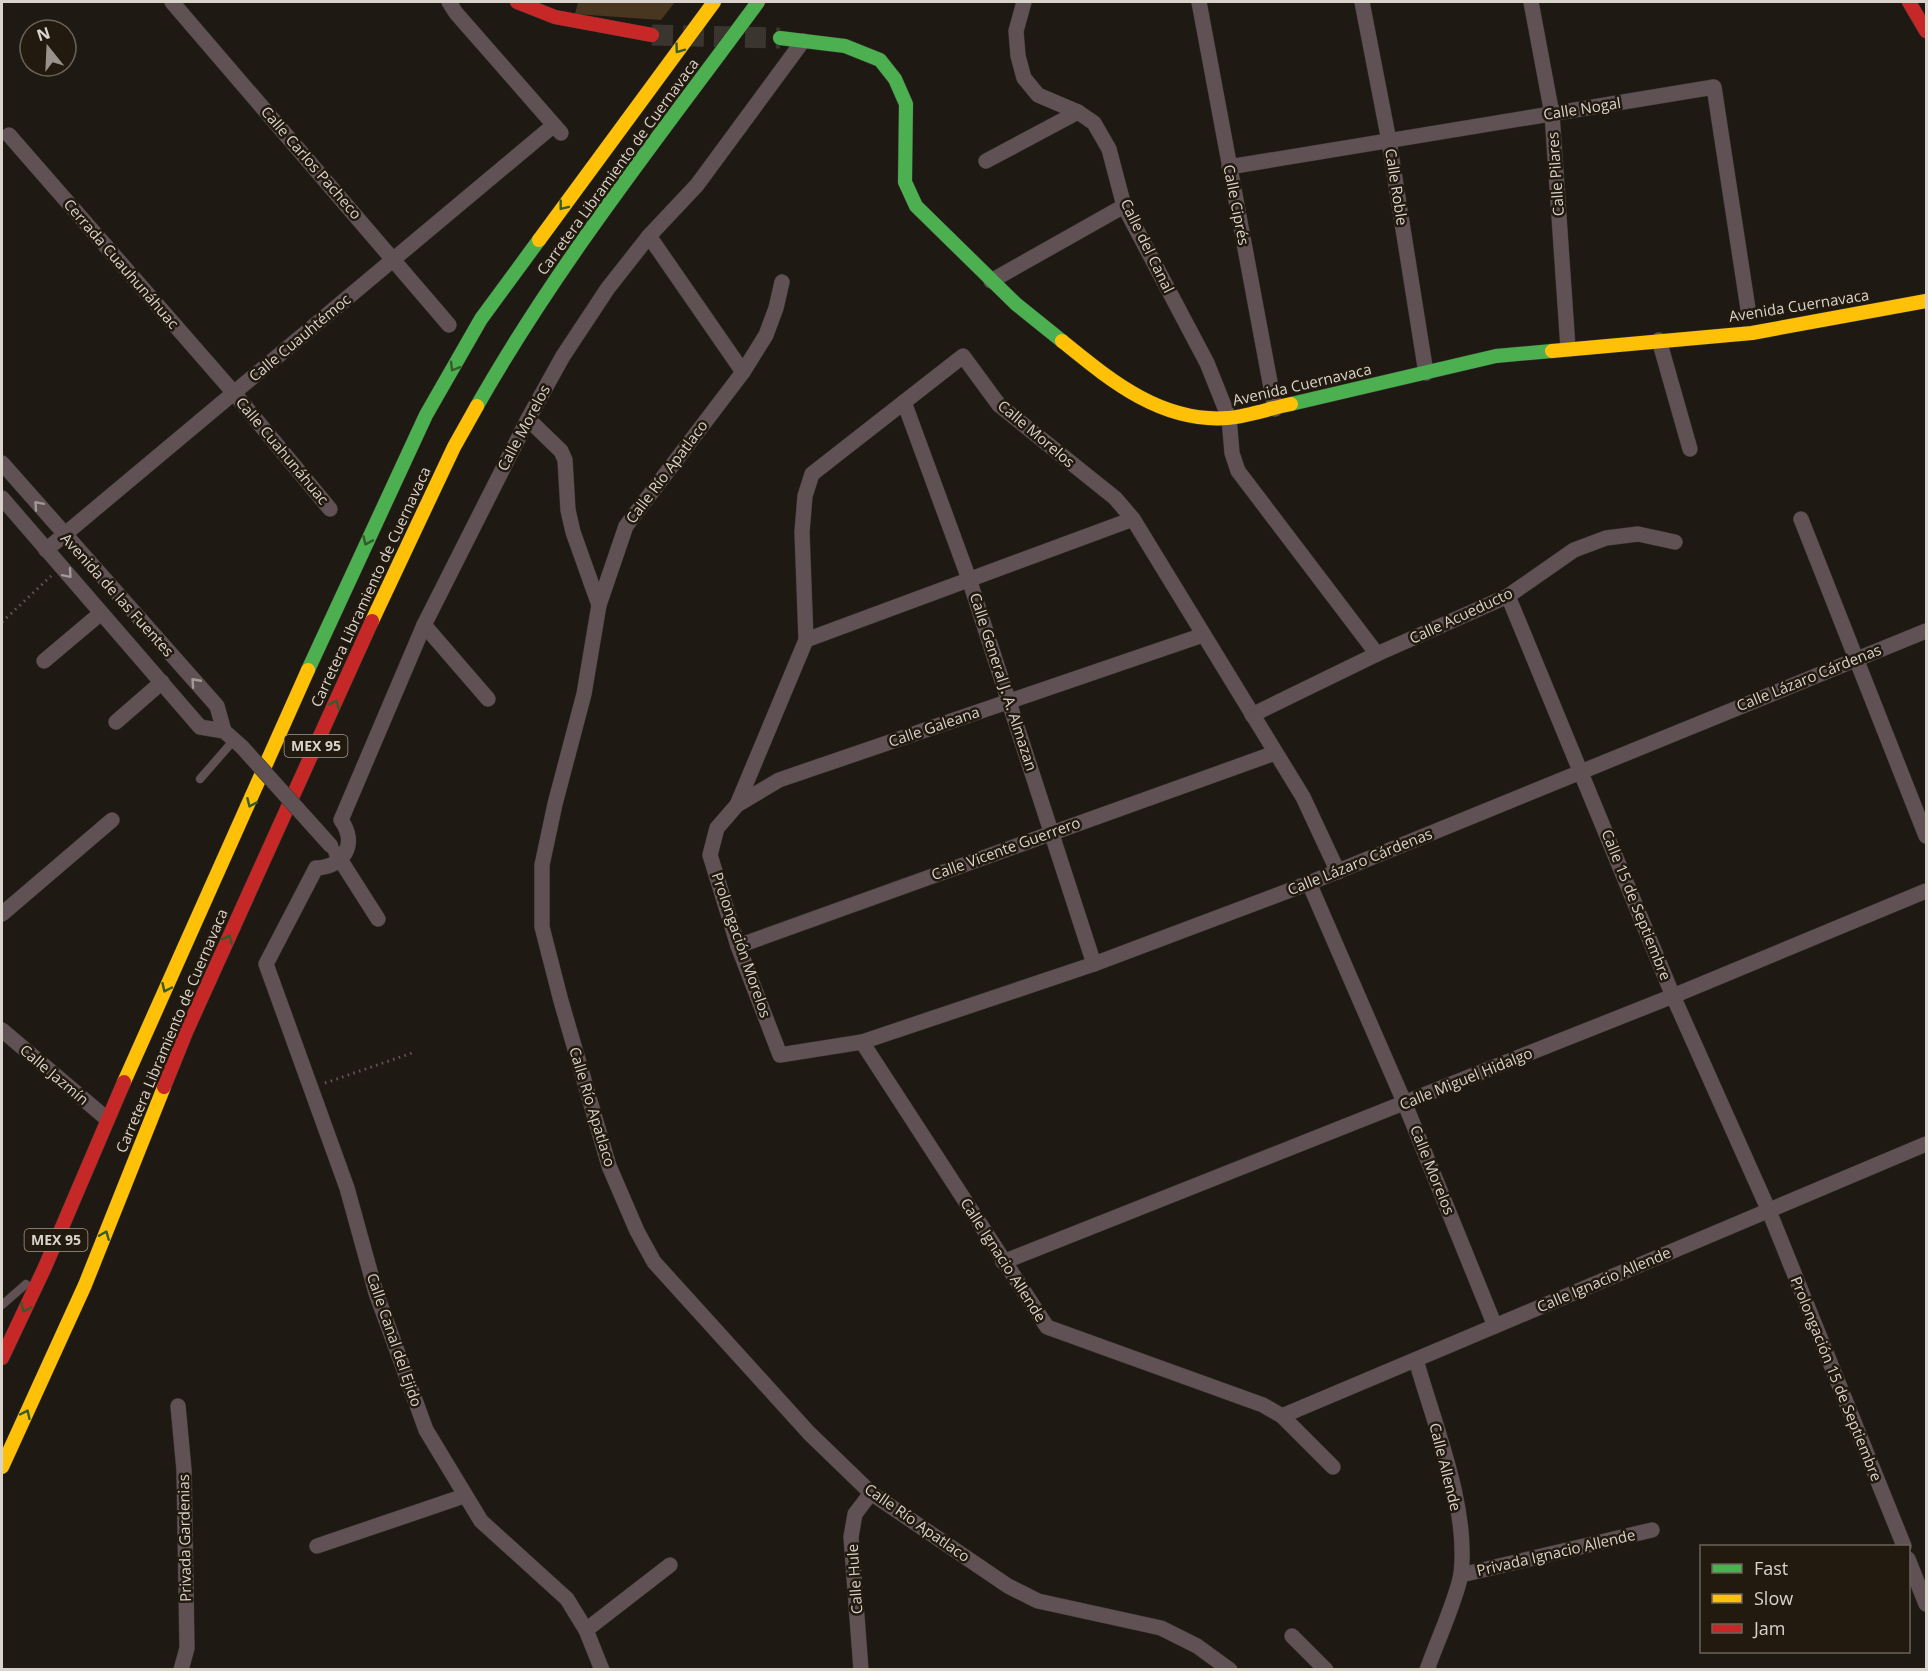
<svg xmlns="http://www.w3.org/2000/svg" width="1928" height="1671" font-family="'Open Sans',sans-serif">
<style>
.green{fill:#483620}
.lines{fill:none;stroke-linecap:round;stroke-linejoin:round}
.secondary-tunnel{stroke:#3a352f;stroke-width:21;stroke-dasharray:21 10;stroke-linecap:butt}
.lane-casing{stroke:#37332e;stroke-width:9}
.street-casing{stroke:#37332e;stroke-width:16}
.fast-casing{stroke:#37332e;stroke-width:15}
.slow-casing{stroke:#37332e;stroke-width:15}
.jam-casing{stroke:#37332e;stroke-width:15}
.path{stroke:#635958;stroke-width:3;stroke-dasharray:1.5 4.5;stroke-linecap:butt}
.lane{stroke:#605254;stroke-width:8}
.street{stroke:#605254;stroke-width:15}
.fast{stroke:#4caf50;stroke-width:14}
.slow{stroke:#ffc107;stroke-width:14}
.jam{stroke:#c62828;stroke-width:14}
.street-bridge-casing{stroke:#37332e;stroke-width:16;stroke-linecap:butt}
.street-bridge{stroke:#605254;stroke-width:15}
.oneway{stroke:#355c2c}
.oneway2{stroke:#a39996}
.labels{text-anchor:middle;stroke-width:5;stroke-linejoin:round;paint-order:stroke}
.shield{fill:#22190f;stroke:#a29b93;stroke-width:1.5}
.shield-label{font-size:14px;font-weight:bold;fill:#d9d3cc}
.street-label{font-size:15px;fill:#d9d3cc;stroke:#22190f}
</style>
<rect width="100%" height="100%" fill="#1e1913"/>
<path class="green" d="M578,2h97l-14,18 -86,-6z"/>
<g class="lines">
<path class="secondary-tunnel" d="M652,35l128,3"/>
<g class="lane-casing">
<g id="lane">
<path d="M200,779l34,-39"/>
<path d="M2,1305l24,-21"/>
</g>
</g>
<g class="street-casing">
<g id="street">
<path d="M172,2l277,323"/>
<path d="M449,2l7,11 105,120"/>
<path d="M1024,2l-8,29 2,25 6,22 14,17 40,17 16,11 15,26 15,57 83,157 22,55 3,35 6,18 139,183"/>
<path d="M1199,2l76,407"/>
<path d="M1362,2l27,139 37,232"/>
<path d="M1531,2l21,112 16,234"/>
<path d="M9,135l225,258 96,116"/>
<path d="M986,161l92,-49"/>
<path d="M1229,167l485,-80 34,222"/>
<path d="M649,236l94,136"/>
<path d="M991,281l133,-75"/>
<path d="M782,282l-6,26 -10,27 -23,37 -117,154 -27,79 -15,89 -29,110 -13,61v62l19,74 48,165 28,65 17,31 155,171 62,60 137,93 30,15 123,27 36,18 33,24"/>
<path d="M1659,340l31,109"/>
<path d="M904,402l65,177 125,385"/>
<path d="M528,419l33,32 4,9 3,50 5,22 26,73"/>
<path d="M2,463l215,243 7,25"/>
<path d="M2,498l198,229 24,4 18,16"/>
<path d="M1801,519l125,317"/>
<path d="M46,550l508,-425"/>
<path d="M1508,596l165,400 96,215 135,335"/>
<path d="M424,625l64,74"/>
<path d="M1203,635l-424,145 -42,25 -20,23 -7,27 28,91 42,109 82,-13 232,-78 215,-81 617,-252"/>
<path d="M806,640l327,-121"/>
<path d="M44,661l57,-48"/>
<path d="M1252,715l125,-61 131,-58 66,-46 32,-12 32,-4 37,8"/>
<path d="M116,722l46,-40"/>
<path d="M737,805l69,-165 -4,-108 3,-36 7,-22 151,-118 36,49 116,93 18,21 170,278 35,75"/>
<path d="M336,853l42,66"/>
<path d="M1309,883l96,221 90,222"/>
<path d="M2,914l110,-94"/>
<path d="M738,946l537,-193"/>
<path d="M2,1030l105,89"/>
<path d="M862,1042l185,285 216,78 19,11 51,51"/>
<path d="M1003,1262l670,-266 253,-105"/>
<path d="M1416,1360c18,64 53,147 45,214 -4,24 -25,70 -34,96"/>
<path d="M178,1406l6,64 3,178 -6,22"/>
<path d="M1282,1416l644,-272"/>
<path d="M317,1546l147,-50"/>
<path d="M1908,1559l18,45"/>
<path d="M1461,1575l191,-45"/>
<path d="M586,1630l84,-65"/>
<path d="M1292,1636l34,34"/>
<path d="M602,1670l-16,-40 -19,-31 -86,-78 -55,-91 -50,-137 -29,-105 -81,-224 50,-96c28,-1 42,-24 25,-48l83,-195 104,-206 35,-63 45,-68 41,-52 48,-51 106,-144"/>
<path d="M861,1670l-10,-133 4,-23 16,-21"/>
</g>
</g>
<g class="fast-casing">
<g id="fast">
<path d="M780,38l65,8 35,14 15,19 11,25 -1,78 11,24 100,98 46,37"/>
<path d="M1291,404l205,-48 56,-5"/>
<path d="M477,406c81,-143 184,-272 281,-404"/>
<path d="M308,670l118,-255 55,-96 58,-79"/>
</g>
</g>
<g class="slow-casing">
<g id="slow">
<path d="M539,240l175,-238"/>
<path d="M1062,341c48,39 99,82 166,77 21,-2 43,-10 63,-14"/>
<path d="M1552,351l200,-18 174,-32"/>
<path d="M372,621l82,-174 23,-41"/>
<path d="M124,1082l184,-412"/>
<path d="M2,1467l83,-182 79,-198"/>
</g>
</g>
<g class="jam-casing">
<g id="jam">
<path d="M517,2l38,15 97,18"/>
<path d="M1909,2l17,29"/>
<path d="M164,1087l23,-57 185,-409"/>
<path d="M2,1358l43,-91 79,-185"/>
</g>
</g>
<g class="path">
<path d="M2,622l49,-46"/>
<path d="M325,1083l87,-30"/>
</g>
<use href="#lane" class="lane"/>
<use href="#street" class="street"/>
<use href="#fast" class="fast"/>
<use href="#slow" class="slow"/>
<use href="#jam" class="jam"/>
<g class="street-bridge-casing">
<path id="street-bridge" d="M242,747l89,99"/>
</g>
<use href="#street-bridge" class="street-bridge"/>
</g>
<defs><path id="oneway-chevron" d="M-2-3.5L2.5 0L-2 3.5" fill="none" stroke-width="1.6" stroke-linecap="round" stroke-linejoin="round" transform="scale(1.5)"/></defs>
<g class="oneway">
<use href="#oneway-chevron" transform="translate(679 49) rotate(126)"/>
<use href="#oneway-chevron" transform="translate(563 206) rotate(128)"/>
<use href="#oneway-chevron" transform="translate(454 367) rotate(120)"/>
<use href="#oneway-chevron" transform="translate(367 541) rotate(114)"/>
<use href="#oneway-chevron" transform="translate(335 704) rotate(-66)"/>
<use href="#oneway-chevron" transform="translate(251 803) rotate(114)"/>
<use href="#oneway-chevron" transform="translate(228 939) rotate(-66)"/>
<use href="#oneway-chevron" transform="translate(166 988) rotate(115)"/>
<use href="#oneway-chevron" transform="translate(105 1235) rotate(-68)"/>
<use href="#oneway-chevron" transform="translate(25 1308) rotate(115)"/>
<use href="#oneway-chevron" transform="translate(26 1414) rotate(-65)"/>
</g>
<g class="oneway2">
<use href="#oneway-chevron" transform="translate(38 505) rotate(-131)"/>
<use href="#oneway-chevron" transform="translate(68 574) rotate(49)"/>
<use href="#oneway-chevron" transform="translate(195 682) rotate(-132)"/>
</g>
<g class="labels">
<g class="shield">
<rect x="284.5" y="735" width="63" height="22" rx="4.5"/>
<rect x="24.5" y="1229" width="63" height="22" rx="4.5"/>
</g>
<g class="shield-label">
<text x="316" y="751">MEX 95</text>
<text x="56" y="1245">MEX 95</text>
</g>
<g class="street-label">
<text transform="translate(1582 109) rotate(-9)" y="5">Calle Nogal</text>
<text transform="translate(311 163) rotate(49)" y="5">Calle Carlos Pacheco</text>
<text transform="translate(618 167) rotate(-54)" y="5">Carretera Libramiento de Cuernavaca</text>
<text transform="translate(1556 174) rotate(-94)" y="5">Calle Pilares</text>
<text transform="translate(1396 187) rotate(81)" y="5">Calle Roble</text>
<text transform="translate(1236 205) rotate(79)" y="5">Calle Ciprés</text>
<text transform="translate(1147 246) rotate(64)" y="5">Calle del Canal</text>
<text transform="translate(121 264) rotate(49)" y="5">Cerrada Cuauhunáhuac</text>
<text transform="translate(1799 306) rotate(-9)" y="5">Avenida Cuernavaca</text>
<text transform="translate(300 338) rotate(-40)" y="5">Calle Cuauhtémoc</text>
<text transform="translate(1302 385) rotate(-13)" y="5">Avenida Cuernavaca</text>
<text transform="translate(524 428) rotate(-62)" y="5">Calle Morelos</text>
<text transform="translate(1036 434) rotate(40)" y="5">Calle Morelos</text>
<text transform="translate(282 451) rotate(50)" y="5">Calle Cuahunáhuac</text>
<text transform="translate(667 472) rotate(-53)" y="5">Calle Río Apatlaco</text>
<text transform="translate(371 587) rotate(-65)" y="5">Carretera Libramiento de Cuernavaca</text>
<text transform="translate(117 595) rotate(48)" y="5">Avenida de las Fuentes</text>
<text transform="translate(1461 616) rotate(-25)" y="5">Calle Acueducto</text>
<text transform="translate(1809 678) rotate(-22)" y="5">Calle Lázaro Cárdenas</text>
<text transform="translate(1003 682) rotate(72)" y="5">Calle General J. A. Almazan</text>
<text transform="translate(934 727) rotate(-19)" y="5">Calle Galeana</text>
<text transform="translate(1006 849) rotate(-20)" y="5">Calle Vicente Guerrero</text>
<text transform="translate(1360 862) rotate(-22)" y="5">Calle Lázaro Cárdenas</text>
<text transform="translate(1636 905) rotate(68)" y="5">Calle 15 de Septiembre</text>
<text transform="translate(741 945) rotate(71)" y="5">Prolongación Morelos</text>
<text transform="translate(172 1031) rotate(-67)" y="5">Carretera Libramiento de Cuernavaca</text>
<text transform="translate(54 1075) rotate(40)" y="5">Calle Jazmín</text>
<text transform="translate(1466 1079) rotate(-22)" y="5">Calle Miguel Hidalgo</text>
<text transform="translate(592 1107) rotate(73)" y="5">Calle Río Apatlaco</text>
<text transform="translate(1432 1170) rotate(68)" y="5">Calle Morelos</text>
<text transform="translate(1003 1260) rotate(57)" y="5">Calle Ignacio Allende</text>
<text transform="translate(1604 1280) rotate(-23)" y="5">Calle Ignacio Allende</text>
<text transform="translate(394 1340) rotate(71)" y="5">Calle Canal del Ejido</text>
<text transform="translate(1836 1379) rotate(68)" y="5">Prolongación 15 de Septiembre</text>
<text transform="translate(1445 1467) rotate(76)" y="5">Calle Allende</text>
<text transform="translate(917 1523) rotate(35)" y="5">Calle Río Apatlaco</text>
<text transform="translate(185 1538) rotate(-91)" y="5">Privada Gardenias</text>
<text transform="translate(1556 1553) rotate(-13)" y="5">Privada Ignacio Allende</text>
<text transform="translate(855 1579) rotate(-94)" y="5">Calle Hule</text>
</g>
</g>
<rect width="1928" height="1671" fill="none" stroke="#d9d3cc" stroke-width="6"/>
<rect x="1700" y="1545" width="210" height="108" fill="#22190f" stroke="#6b635b" stroke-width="1.5"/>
<rect x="1712" y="1564" width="30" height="9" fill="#4caf50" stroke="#6b635b" stroke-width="1.5"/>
<text x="1754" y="1575" font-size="18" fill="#d9d3cc">Fast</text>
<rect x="1712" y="1594" width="30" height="9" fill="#ffc107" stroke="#6b635b" stroke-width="1.5"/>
<text x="1754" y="1605" font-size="18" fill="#d9d3cc">Slow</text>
<rect x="1712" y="1624" width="30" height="9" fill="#c62828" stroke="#6b635b" stroke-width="1.5"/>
<text x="1754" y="1635" font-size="18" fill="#d9d3cc">Jam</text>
<g transform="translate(48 48) rotate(342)"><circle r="28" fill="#22190f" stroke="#6b635b" stroke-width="1.5"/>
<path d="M0-4.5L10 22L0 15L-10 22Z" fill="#98928b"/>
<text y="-9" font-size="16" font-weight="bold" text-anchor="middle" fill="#d9d3cc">N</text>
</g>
</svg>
